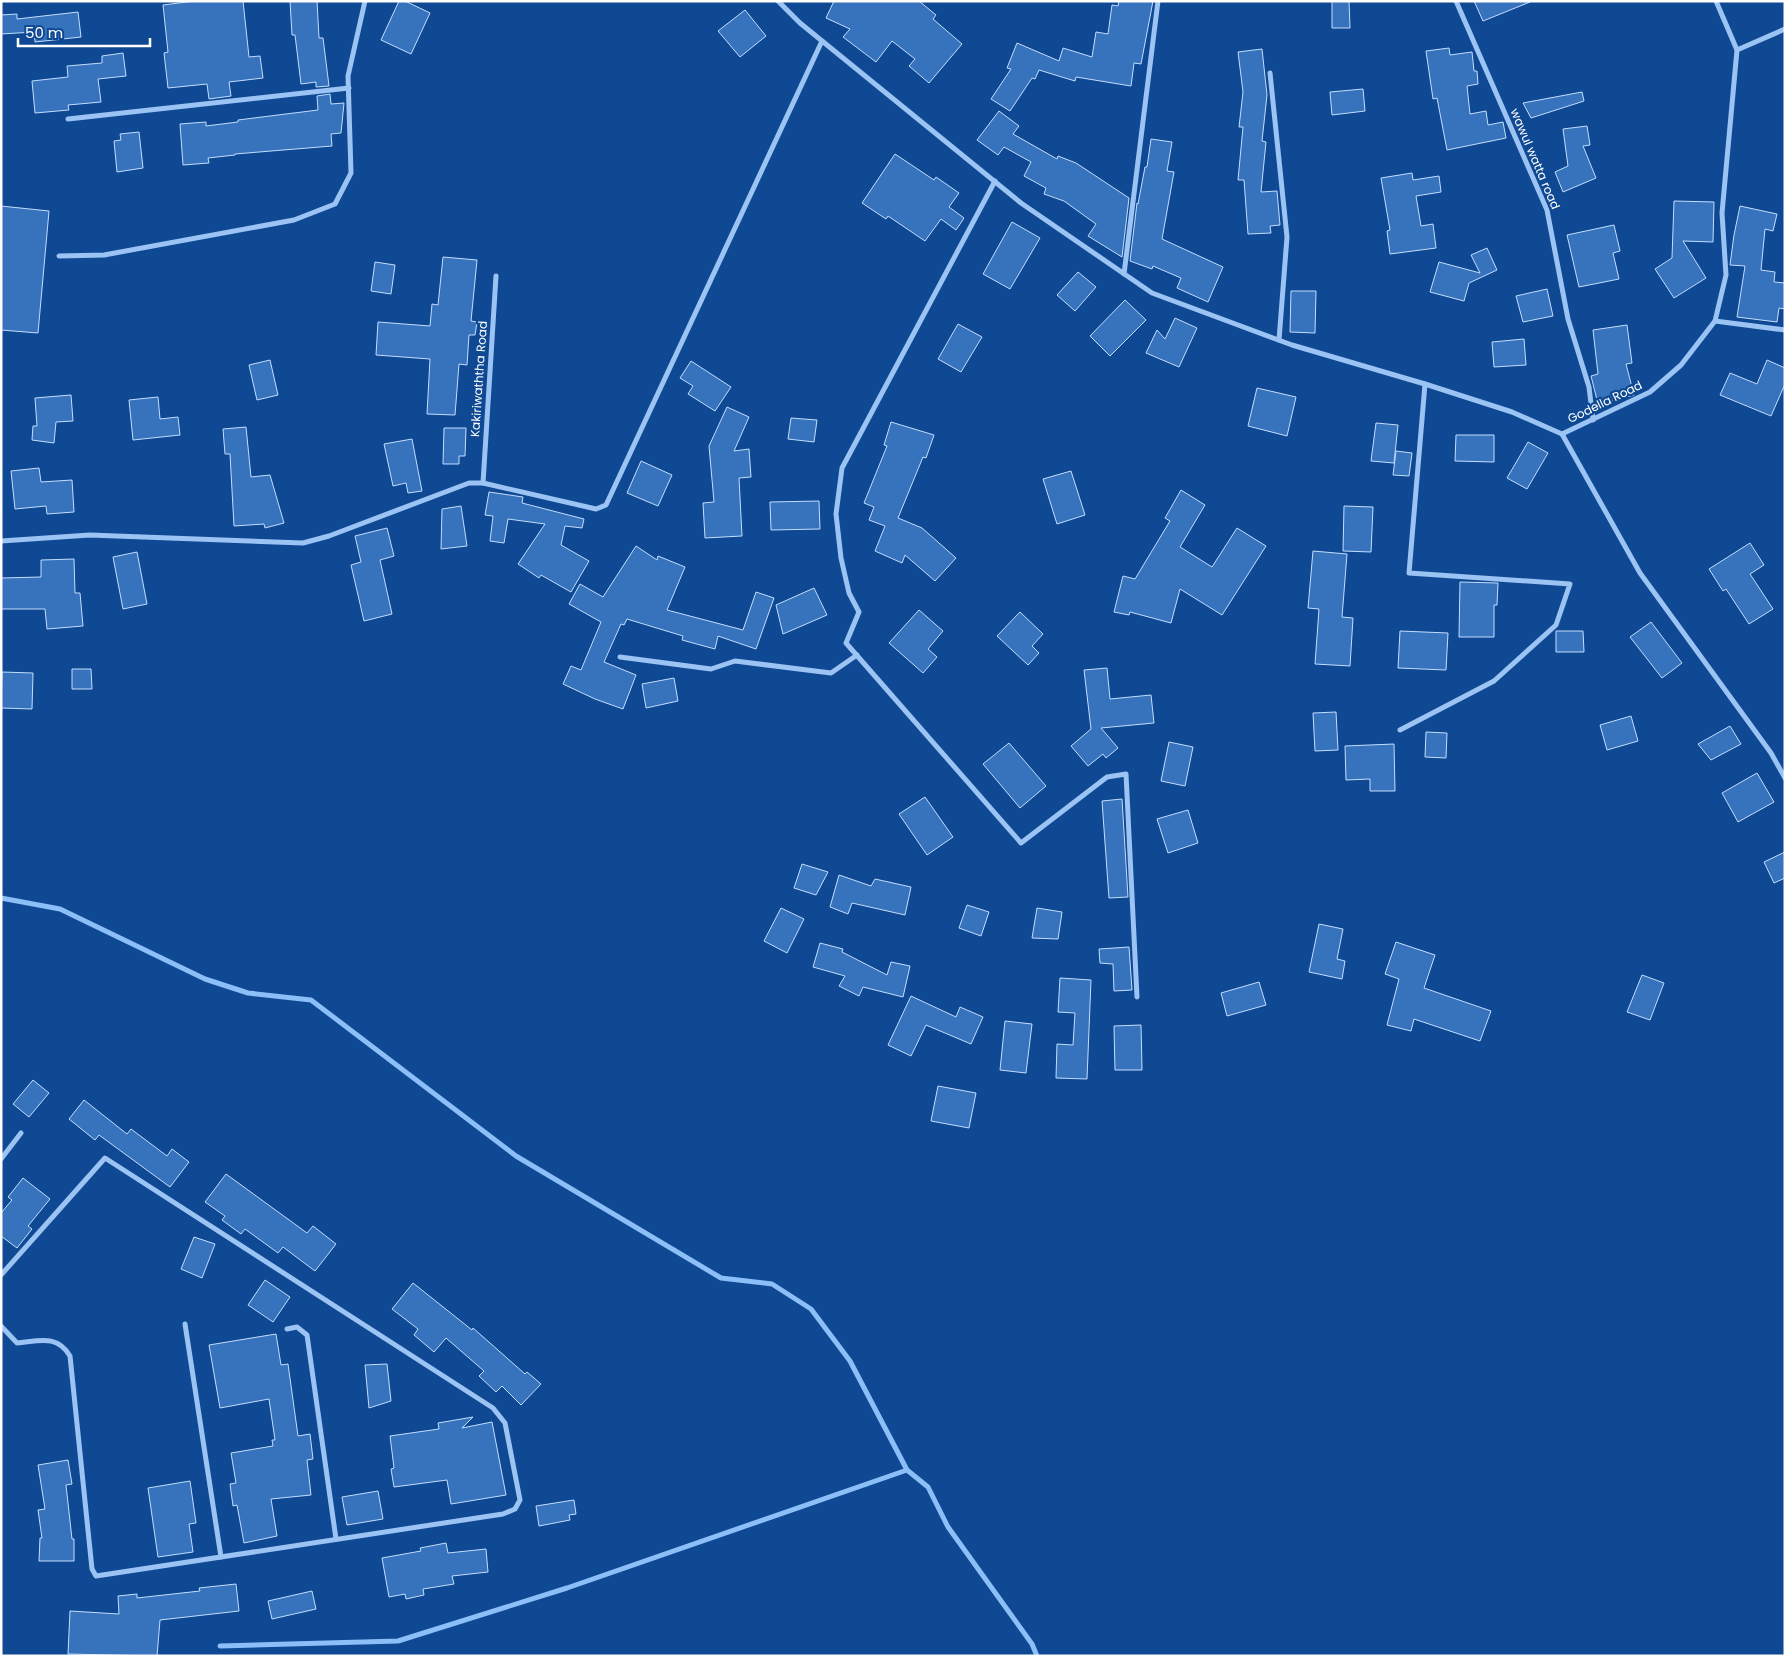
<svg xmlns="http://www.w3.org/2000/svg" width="1786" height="1657" font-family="Poppins,sans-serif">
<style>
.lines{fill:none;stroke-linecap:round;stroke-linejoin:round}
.stream{stroke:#8cbef8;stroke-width:5}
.building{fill:#3772bc;stroke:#c3defe}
.street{stroke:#9bc3f4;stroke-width:5}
.labels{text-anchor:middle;stroke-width:4.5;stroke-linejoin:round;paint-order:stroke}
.street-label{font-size:12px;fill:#fff;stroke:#0f4993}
</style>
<rect width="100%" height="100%" fill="#0f4993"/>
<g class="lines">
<g class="stream">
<path d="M1,898l59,11 145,70 43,14 63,7 205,156 205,122 51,6 39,25 39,52 57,109 21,17 20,40 84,117 5,12"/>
<path d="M220,1646l178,-5 169,-53 340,-118"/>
</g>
</g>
<g class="building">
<path d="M195,1h48l6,56 11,-1 3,22 -34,4 2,14 -22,3 -2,-15 -39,4 -4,-35 4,-1 -5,-47z"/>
<path d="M290,1h27l2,37h4l6,48 -13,1v-5l-15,2 -6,-49h-3z"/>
<path d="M399,1h6l25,12 -19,41 -30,-14z"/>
<path d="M834,1h85l17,14 -3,4 29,25 -33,39 -20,-17 6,-7 -23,-18 -16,21 -33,-25 7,-8 -24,-11z"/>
<path d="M1119,1h34l-12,63 -7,-1 -3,23 -55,-9 -1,4 -36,-11 -4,9 -3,-1 -22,33 -19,-12 20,-30 -4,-1 10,-25 42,18 4,-13 29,9 4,-25 12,2 4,-29 6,1z"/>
<path d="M1332,1h17l1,27h-18z"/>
<path d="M1474,1h56v1l-47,19z"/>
<path d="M745,10l21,26 -26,21 -22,-26z"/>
<path d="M78,12l3,25 -46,5 -1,-10 -33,2v-19l16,-1v5z"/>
<path d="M1449,48l1,7 22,-3 2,19h3l1,13 -11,2 3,28 16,-3 2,14 15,-3 3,16 -59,12 -10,-52 -4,1 -7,-48z"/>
<path d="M1262,49l5,46 -5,46 4,1 -5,50 16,-1 3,34 -10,1 1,7 -23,1 -4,-54h-6l5,-53h-4l4,-35 -5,-40z"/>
<path d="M123,53l3,23 -28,3 3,23 -33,3 1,5 -34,3 -3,-32 36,-4 -1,-11 35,-3v-7z"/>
<path d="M1363,89l2,22 -33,4 -2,-23z"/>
<path d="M1582,92l2,9 -53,17 -8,-15z"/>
<path d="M330,94l1,10 13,-1 -3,30 -10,1 1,12 -97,8v1l-27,3 1,5 -26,2 -3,-41 26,-2v4l32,-4v-2l80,-10 -1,-14z"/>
<path d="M999,111l20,15 -6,8 44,25 1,-3 18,7 53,35 -7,59 -34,-21 8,-12 -32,-23 -20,-7 2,-6 -22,-12 7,-14 -27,-15 -6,8 -21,-15z"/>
<path d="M1587,126l3,19 -7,1 13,32 -33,14 -8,-20 13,-6 -5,-37z"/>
<path d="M139,132l4,36 -26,4 -3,-31 7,-1 -1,-6z"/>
<path d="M1151,139l21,3 -5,29 7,1 -12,67 61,28 -15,35 -31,-14 4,-10 -28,-12 -1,3 -22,-8 7,-58 1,1 7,-37h2z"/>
<path d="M895,154l39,26 2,-3 23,16 -10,14 15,11 -8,12 -15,-11 -16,22 -37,-25 -2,3 -24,-16z"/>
<path d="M1412,173l1,7 26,-4 2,16 -25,4 5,30 12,-2 3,24 -46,6 -3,-23 3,-1 -9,-52z"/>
<path d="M1674,201l40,1 -1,40 -30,-1 23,37 -32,20 -19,-29 17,-11z"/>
<path d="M1,206l48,5 -11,122 -37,-3z"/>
<path d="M1740,206l37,8 -4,17 -8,-2 -4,41 14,2 -1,10 11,1v26l-6,-1 -2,14 -40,-5 8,-51 -15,-1 4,-30z"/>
<path d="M1012,222l28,16 -30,51 -27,-15z"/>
<path d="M1614,225l6,26 -7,2 6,26 -40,8 -12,-52z"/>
<path d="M1487,248l10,22 -28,13 -5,18 -34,-9 9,-30 41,11 -9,-18z"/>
<path d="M443,257l34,3 -6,61 6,1 -2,13h-6l-2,30 -8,-1 -4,51 -28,-1 3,-55 -54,-4 2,-33 52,4 2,-22 6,1z"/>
<path d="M375,262l20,3 -4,29 -20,-3z"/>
<path d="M1078,272l18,15 -21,24 -18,-16z"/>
<path d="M1547,289l6,27 -30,6 -7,-26z"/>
<path d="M1291,291h25l-1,42 -25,-1z"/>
<path d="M1125,300l21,20 -36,36 -20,-20z"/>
<path d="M1175,318l22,10 -18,39 -33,-14 11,-23 8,9z"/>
<path d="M958,324l24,13 -21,35 -23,-13z"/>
<path d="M1627,325l5,38 -6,1 8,31 -36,9 -7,-28 7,-2 -5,-44z"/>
<path d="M1524,339l2,26 -32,2 -2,-25z"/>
<path d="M270,360l8,35 -21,5 -8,-35z"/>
<path d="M1767,360l18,8v16l-14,32 -51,-21 10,-22 27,11z"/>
<path d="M691,361l40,26 -16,24 -27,-17 5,-8 -13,-8z"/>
<path d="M1257,388l39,9 -9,39 -39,-10z"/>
<path d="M71,395l2,26 -17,1 -2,21 -22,-3 1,-14h4l-2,-28z"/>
<path d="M158,397l2,22 18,-2 2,18 -47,5 -4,-40z"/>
<path d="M727,407l22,10 -15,34 15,-2 2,28 -12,1 3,58 -37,2 -2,-35 11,-1 -5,-56z"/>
<path d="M791,418l26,2 -3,22 -26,-3z"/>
<path d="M891,422l43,13 -8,23 -3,-1 -25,61 24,10 34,30 -21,23 -30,-26 -3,8 -27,-12 10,-25 -16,-6 5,-13 -10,-4 23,-57 -3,-1z"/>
<path d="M1376,423l22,2 -4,38 -23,-2z"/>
<path d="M246,427l5,50 19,-2 14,48 -19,5 -1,-4 -30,2 -4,-72h-5l-2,-25z"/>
<path d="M444,428h22l-1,28h-6v8h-16z"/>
<path d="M1456,435h38v27l-39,-1z"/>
<path d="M412,439l10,52 -14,2 -2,-10 -13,3 -9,-42z"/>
<path d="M1528,442l20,11 -21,36 -20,-11z"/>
<path d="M1396,451l16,2 -3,23 -16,-1z"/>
<path d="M641,461l31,14 -14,31 -31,-13z"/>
<path d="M39,468l2,14 31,-2 2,32 -27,2 -1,-8 -31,3 -4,-38z"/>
<path d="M1071,471l14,44 -28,9 -14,-45z"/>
<path d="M1181,490l24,15 -25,42 32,20 25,-39 29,18 -44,69 -42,-26 -9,34 -41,-11 -1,3 -15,-3 9,-36 12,3 35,-58 -5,-3z"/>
<path d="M489,492l34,5 -1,6 62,16 -2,9 -17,-2 -4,19 28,16 -18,31 -30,-17 -2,3 -21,-14 27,-40 -37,-5 -4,24 -14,-2 3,-25 -8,-1z"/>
<path d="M819,501l1,28 -49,1 -1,-28z"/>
<path d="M461,506l6,40 -26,3 1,-40z"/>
<path d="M1344,506l29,1 -2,45 -28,-1z"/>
<path d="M387,528l7,28 -14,4 12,54 -28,7 -13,-56 10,-3 -6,-26z"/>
<path d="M1750,543l14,22 -14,9 23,35 -24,15 -23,-35 -3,2 -14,-22z"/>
<path d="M636,546l21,14 1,-4 27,11 -18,43 76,20 13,-38 18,6 -18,51 -38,-13 -3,13 -33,-9 1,-4 -56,-17 -3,6 -3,-1 -17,38 32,13 -13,34 -28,-10 -32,-15 8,-18 10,4 20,-48 -32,-18 11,-20 23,13z"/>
<path d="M1313,551l34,3 -5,63 11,1 -3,48 -35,-2 4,-55 -11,-1z"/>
<path d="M137,552l10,52 -24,5 -10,-52z"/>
<path d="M74,559l1,34h5l3,33 -36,3 -2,-20h-44v-31l40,-1v-17z"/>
<path d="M1460,582l38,1 -1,22h-3v32h-35z"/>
<path d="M814,588l13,27 -44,19 -7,-29z"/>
<path d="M919,610l24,21 -15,18 9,8 -14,16 -34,-30z"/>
<path d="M1020,612l23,22 -11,12 7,7 -11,12 -31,-29z"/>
<path d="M1651,622l31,41 -20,15 -32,-41z"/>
<path d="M1400,631l48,2 -2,37 -48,-2z"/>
<path d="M1556,631h27l1,21h-28z"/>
<path d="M1107,668l3,31 41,-4 3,28 -53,5 17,20 -12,10 -3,-4 -15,12 -17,-20 20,-17 -7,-59z"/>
<path d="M72,669h19l1,20h-20z"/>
<path d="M2,672l31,1 -1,36 -31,-1z"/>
<path d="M674,678l4,23 -32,7 -4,-24z"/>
<path d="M1336,712l2,38 -23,1 -2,-38z"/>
<path d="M1631,716l7,25 -31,9 -7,-25z"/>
<path d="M1730,726l11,18 -30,16 -13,-16z"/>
<path d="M1426,732l21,1 -1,25 -21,-1z"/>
<path d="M1169,742l24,5 -8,39 -24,-5z"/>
<path d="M1009,743l37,43 -26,22 -37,-44z"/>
<path d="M1394,744l1,47h-25v-12l-24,1 -1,-34z"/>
<path d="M1757,773l17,29 -36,20 -16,-29z"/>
<path d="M925,797l28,40 -26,18 -28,-41z"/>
<path d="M1122,799l6,98 -19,1 -7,-97z"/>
<path d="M1188,810l10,33 -30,10 -11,-34z"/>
<path d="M1785,852v26l-11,5 -10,-21z"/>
<path d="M802,864l26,8 -12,23 -22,-7z"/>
<path d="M839,875l32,11 4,-7 36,8 -6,28 -53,-12 -4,11 -18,-7z"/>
<path d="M967,905l22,7 -8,24 -22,-8z"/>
<path d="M781,908l23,11 -17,34 -23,-12z"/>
<path d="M1037,908l25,4 -4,27 -26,-1z"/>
<path d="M1319,924l24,5 -6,30 8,2 -3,18 -33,-7z"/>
<path d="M1396,942l39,13 -11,33 67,23 -11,30 -66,-22 -3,12 -24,-6 12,-46 -14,-5z"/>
<path d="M820,943l23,6 -1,3 45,23 4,-13 19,4 -7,31 -40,-10 -4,9 -20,-10 6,-10 -32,-9z"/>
<path d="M1129,947l3,43 -18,1 -1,-27 -13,-1 -1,-14z"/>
<path d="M1642,975l22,8 -14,37 -23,-8z"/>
<path d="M1060,978l31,2 -4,99 -31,-1 1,-34 16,1 2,-32 -17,-1z"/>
<path d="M1259,982l7,23 -39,11 -6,-23z"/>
<path d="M911,996l45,21 4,-10 23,10 -12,27 -45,-19 -15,31 -23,-11z"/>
<path d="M1005,1021l27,3 -6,49 -26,-3z"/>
<path d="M1141,1025l1,45h-27l-1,-44z"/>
<path d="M33,1080l16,13 -20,24 -16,-13z"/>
<path d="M938,1086l38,7 -7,35 -38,-7z"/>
<path d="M84,1100l43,34 4,-5 36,27 5,-7 17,13 -19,25 -71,-52 -4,5 -26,-21z"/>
<path d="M226,1174l81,59 6,-7 23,18 -21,27 -32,-24 -5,6 -33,-24 -4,5 -19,-14 3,-4 -20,-14z"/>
<path d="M23,1178l27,21 -22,27 4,3 -15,19 -16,-12v-23l11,-13 -4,-3z"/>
<path d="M194,1237l21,7 -13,34 -21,-9z"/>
<path d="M265,1280l25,17 -17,25 -25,-17z"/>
<path d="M413,1283l59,47 1,-2 52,46 2,-2 14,12 -20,21 -19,-19 -6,6 -17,-16 5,-5 -38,-33 -12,14 -20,-17 4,-6 -26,-20z"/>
<path d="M276,1334l5,31 7,-1 10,72 12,-2 3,25 -6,1 4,35 -40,4 6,37 -33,7 -7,-38 -4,1 -3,-22 6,-1 -5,-30 42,-7 -1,-6h3l-6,-41 -49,9 -11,-63z"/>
<path d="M387,1364l4,37 -22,7 -4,-43z"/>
<path d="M473,1417l-11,11 30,-6 14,73 -55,9 -4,-24 -53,7 -3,-18 3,-1 -4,-32 49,-7 -1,-6z"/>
<path d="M68,1460l4,24 -6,1 6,54h2v22h-35l1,-23h2l-4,-28 7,-1 -7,-44z"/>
<path d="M190,1481l6,42 -7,1 4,28 -35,5 -10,-69z"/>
<path d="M378,1491l5,28 -36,6 -5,-28z"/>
<path d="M574,1500l2,14 -7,1 1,5 -31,6 -3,-20z"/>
<path d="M446,1543l2,10 38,-4 2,23 -36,4 2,8 -31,5 1,6 -18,4 -1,-5 -16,3 -7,-39 39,-7 -1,-3z"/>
<path d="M236,1584l3,27 -79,9 -3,36 -89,-2 2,-43 49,3 -1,-18 19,-2v4l63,-7 -1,-3z"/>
<path d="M312,1591l4,18 -44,10 -4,-18z"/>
</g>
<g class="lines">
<g class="street">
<path d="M778,1l22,22 221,180 131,90 140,52 133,39 87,28 50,22 78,139 131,180 14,25"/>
<path d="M1456,1l91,209 21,109 21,68 4,33"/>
<path d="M1716,1l21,49"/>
<path d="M1270,73l17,164 -8,103"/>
<path d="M68,119l281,-31"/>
<path d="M995,181l-153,287 -6,46 5,44 8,35 10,19 -13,31 175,200 86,-66 19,-3 11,223"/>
<path d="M59,256l45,-1 190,-35 41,-16 16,-31 -3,-97 17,-75"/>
<path d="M1124,274l34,-273"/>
<path d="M1715,321l70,9"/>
<path d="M1562,434l88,-42 31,-27 34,-44 11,-46 -4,-62 15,-163 48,-21"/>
<path d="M483,483l13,-207"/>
<path d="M1,541l89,-6 213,8 26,-7 140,-53h14l113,26 10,-4 216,-464"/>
<path d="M620,657l91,12 24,-8 96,12 26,-18"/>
<path d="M1400,730l94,-49 62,-56 14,-41 -161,-11 16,-189"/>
<path d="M1,1159l20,-26"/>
<path d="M1,1275l104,-117 388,250 12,15 15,77 -5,9 -12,5 -407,62 -4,-7 -22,-213c-13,-22 -31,-15 -53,-13l-16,-17"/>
<path d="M185,1324l36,233"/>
<path d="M287,1329l10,-2 10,8 29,204"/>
</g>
</g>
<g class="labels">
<g class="street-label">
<text transform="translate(1535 159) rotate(67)" y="4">wawul watta road</text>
<text transform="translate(479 379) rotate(-86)" y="4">Kakiriwaththa Road</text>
<text transform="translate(1605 402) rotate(-26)" y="4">Godella Road</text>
</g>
</g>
<rect width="1786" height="1657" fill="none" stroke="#ffffff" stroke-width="5"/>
<path d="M18 38v8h132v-8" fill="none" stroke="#ffffff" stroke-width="2.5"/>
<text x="25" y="38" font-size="15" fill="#ffffff" stroke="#0f4993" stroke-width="4" paint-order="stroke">50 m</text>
</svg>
